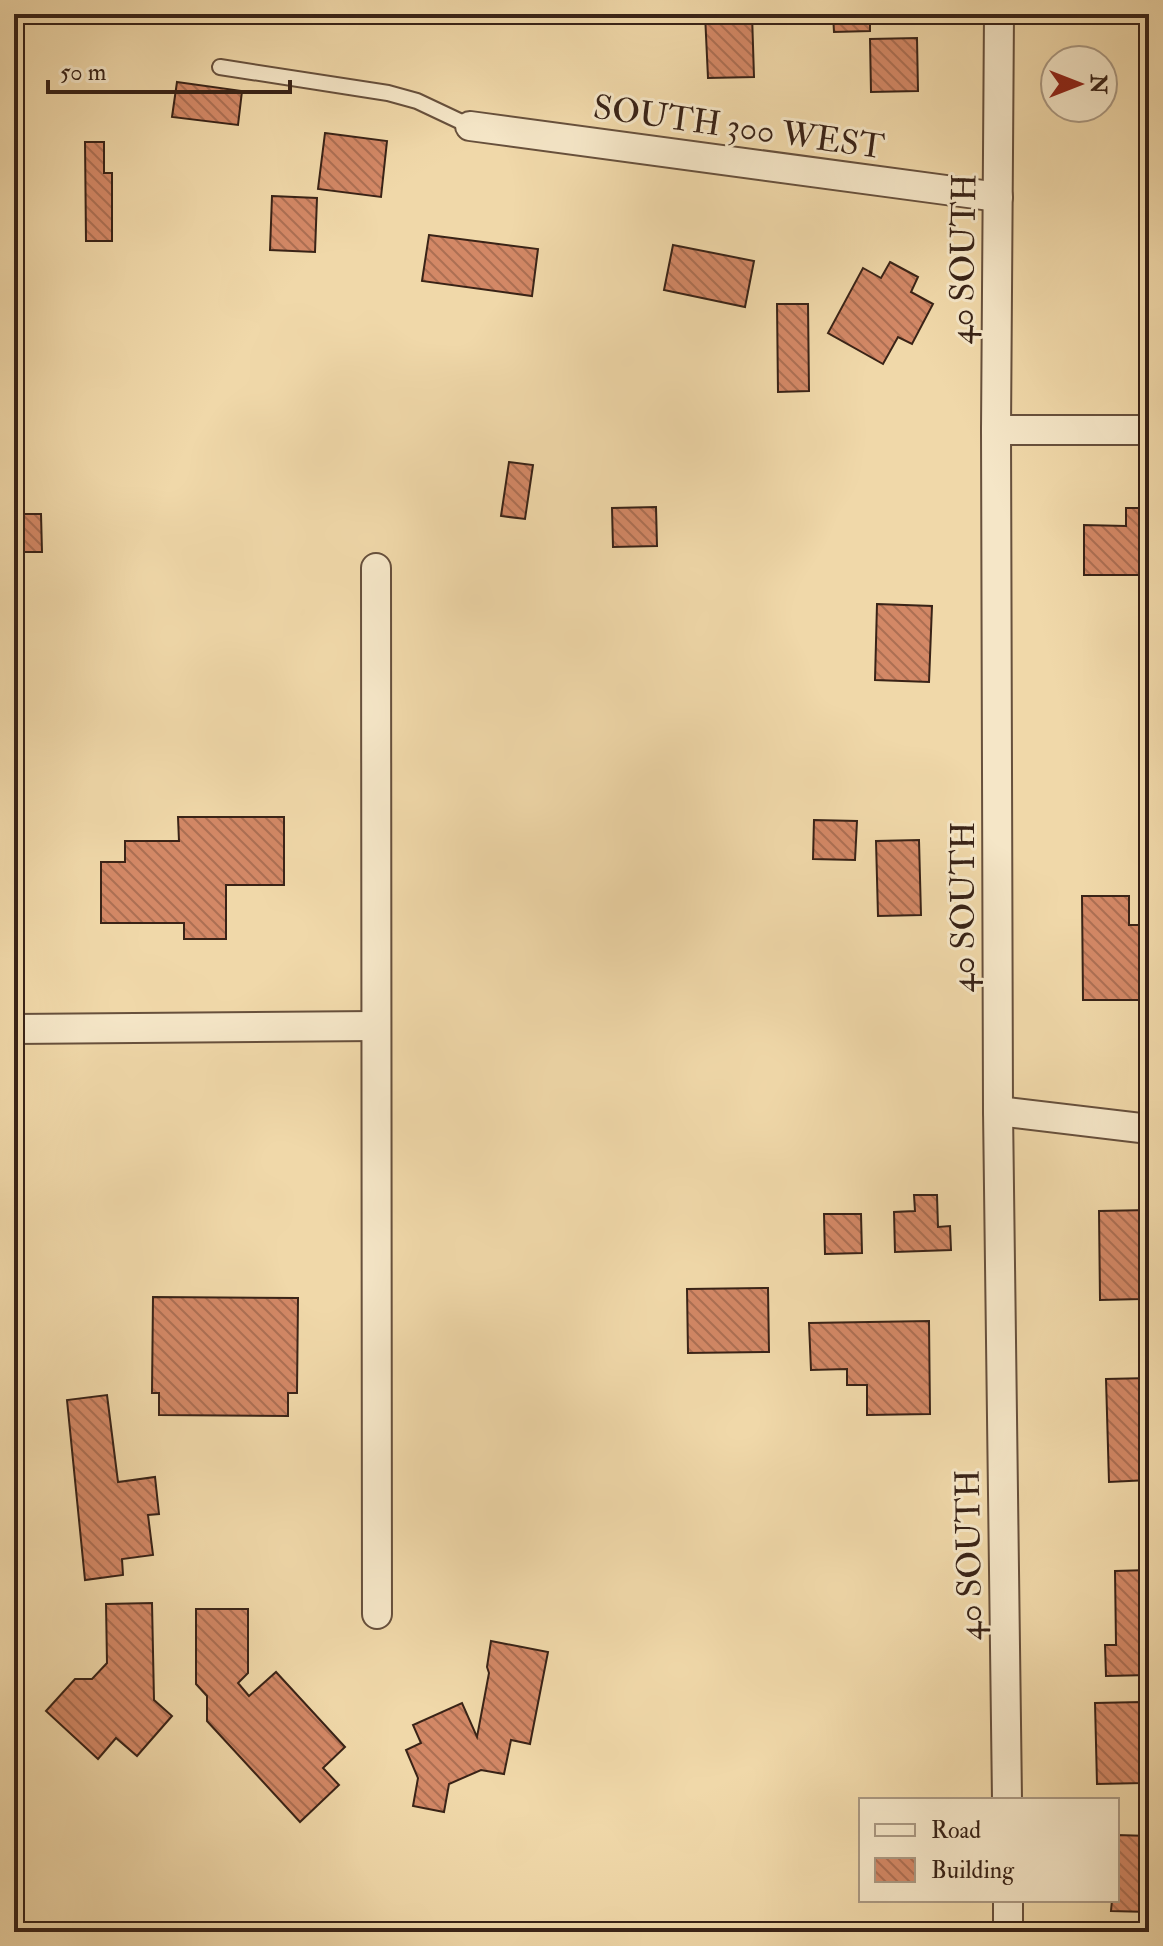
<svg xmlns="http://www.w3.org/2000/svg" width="1163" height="1946" font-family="'IM FELL Double Pica',serif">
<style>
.building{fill:url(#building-back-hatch);stroke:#392317;stroke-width:2}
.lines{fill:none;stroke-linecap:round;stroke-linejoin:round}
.lane-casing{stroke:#67503c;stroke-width:18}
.street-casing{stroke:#67503c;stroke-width:32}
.lane{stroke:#f5e6c7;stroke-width:14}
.street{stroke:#f5e6c7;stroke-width:28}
.labels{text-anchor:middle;stroke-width:6;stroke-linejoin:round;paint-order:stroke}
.street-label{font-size:34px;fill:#392317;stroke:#f5e6c7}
</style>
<defs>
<pattern id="building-back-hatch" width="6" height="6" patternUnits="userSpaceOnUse" patternTransform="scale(2)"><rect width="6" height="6" fill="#d38866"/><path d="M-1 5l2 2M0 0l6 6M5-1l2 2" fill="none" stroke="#ac6f53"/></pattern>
</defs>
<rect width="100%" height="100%" fill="#f0d8a9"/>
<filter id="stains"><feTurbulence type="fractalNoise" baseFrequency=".0025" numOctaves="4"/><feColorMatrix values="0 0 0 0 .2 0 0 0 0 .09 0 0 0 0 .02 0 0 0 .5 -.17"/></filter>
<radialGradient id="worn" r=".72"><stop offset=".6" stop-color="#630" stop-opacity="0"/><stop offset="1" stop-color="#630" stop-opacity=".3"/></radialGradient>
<g class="building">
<path d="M705,14h47l2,63 -46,1z"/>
<path d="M833,14h37v17l-36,1z"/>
<path d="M1104,14h45v9l-44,1z"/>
<path d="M917,38l1,53 -47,1 -1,-53z"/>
<path d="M177,82l65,9 -4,34 -66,-8z"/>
<path d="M325,133l62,8 -6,56 -63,-8z"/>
<path d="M85,142h19v31h8v68h-26z"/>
<path d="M272,196l45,2 -2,54 -45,-2z"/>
<path d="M429,235l109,14 -6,47 -110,-15z"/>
<path d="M673,245l81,16 -9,46 -81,-17z"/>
<path d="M890,262l28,15 -7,15 22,12 -21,40 -14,-7 -15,27 -55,-31 35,-65 18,10z"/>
<path d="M777,304h31l1,87 -31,1z"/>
<path d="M509,462l24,3 -8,54 -24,-3z"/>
<path d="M656,507l1,39 -44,1 -1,-39z"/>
<path d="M1126,508h23v67h-65v-50l42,1z"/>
<path d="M14,514h27l1,38h-28z"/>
<path d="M877,604l55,2 -3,76 -54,-2z"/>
<path d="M178,817h106v68h-58v54h-42v-16h-83v-61h24v-21h54z"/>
<path d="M814,820l43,1 -2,39 -42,-1z"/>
<path d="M919,840l2,75 -43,1 -2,-75z"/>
<path d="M17,843v35h-3v-34z"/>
<path d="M1082,896h47v29h13l1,75h-60z"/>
<path d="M914,1195h23l1,32 12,-1 1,24 -56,2 -1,-40 21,-1z"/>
<path d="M1149,1210v58h-9l1,31 -41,1 -1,-89z"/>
<path d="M824,1214h37l1,39 -37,1z"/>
<path d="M768,1288l1,64 -81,1 -1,-64z"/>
<path d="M153,1297l145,1 -1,95h-9v23l-129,-1v-22h-7z"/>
<path d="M929,1321l1,93 -63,1v-30h-20v-16l-36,1 -2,-47z"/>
<path d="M1149,1378v102l-40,2 -3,-103z"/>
<path d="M107,1395l11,87 37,-5 4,37 -11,1 5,40 -31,4 1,16 -38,5 -18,-180z"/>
<path d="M1149,1570v105l-43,1 -1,-31h11l-1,-74z"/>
<path d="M152,1603l2,97 18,16 -35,40 -21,-18 -18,21 -52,-48 29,-32h17l15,-16 -1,-59z"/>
<path d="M196,1609h52v64l-10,10 11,13 27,-24 69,75 -22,21 16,17 -39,37 -93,-101v-25l-11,-12z"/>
<path d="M491,1641l57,11 -18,92 -19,-4 -7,34 -23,-4 -32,14 -5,28 -31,-6 5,-28 -12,-28 15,-7 -8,-18 49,-22 15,34 12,-64 -2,-6z"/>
<path d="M1141,1702l2,81 -46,1 -2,-81z"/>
<path d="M1117,1835l32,1v76l-38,-1 1,-11h5z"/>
</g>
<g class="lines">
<g class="lane-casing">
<path id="lane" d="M220,67l168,26 29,8 53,25"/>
</g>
<g class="street-casing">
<g id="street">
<path d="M999,14l-3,416 2,681 9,689"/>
<path d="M470,126l528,71"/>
<path d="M996,430h153"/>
<path d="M376,568l1,1046"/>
<path d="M14,1029l361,-3"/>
<path d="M998,1111l151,18"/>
<path d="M1008,1900v32"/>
</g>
</g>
<use href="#lane" class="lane"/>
<use href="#street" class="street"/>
</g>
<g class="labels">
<g class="street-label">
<text transform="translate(739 126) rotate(8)" y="12">SOUTH 300 WEST</text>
<text transform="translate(962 259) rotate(-89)" y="12">40 SOUTH</text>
<text transform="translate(962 907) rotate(-90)" y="12">40 SOUTH</text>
<text transform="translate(968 1555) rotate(-91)" y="12">40 SOUTH</text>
</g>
</g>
<rect width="1163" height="1946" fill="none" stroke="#f0d8a9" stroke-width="48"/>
<rect x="16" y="16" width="1131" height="1914" fill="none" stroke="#392317" stroke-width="4"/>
<rect x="24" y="24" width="1115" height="1898" fill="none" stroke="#392317" stroke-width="2"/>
<rect x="859" y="1798" width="260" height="104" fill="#f5e6c7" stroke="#aa9881" stroke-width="2"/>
<rect x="875" y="1824" width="40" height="12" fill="#f5e6c7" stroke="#aa9881" stroke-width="2"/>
<text x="931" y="1838" font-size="24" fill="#392317">Road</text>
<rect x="875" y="1858" width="40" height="24" fill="url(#building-back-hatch)" stroke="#aa9881" stroke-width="2"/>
<text x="931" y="1878" font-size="24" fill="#392317">Building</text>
<g transform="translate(1079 84) rotate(90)"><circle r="38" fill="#f5e6c7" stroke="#aa9881" stroke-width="2"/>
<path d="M0-6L14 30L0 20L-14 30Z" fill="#8f2418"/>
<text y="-12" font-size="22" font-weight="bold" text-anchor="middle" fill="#392317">N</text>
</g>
<path d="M48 80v12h242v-12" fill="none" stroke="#392317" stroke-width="4"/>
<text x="60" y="80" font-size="24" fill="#392317" stroke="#f5e6c7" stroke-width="6" paint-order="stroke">50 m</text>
<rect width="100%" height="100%" filter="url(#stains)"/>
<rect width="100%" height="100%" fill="url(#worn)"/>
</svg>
